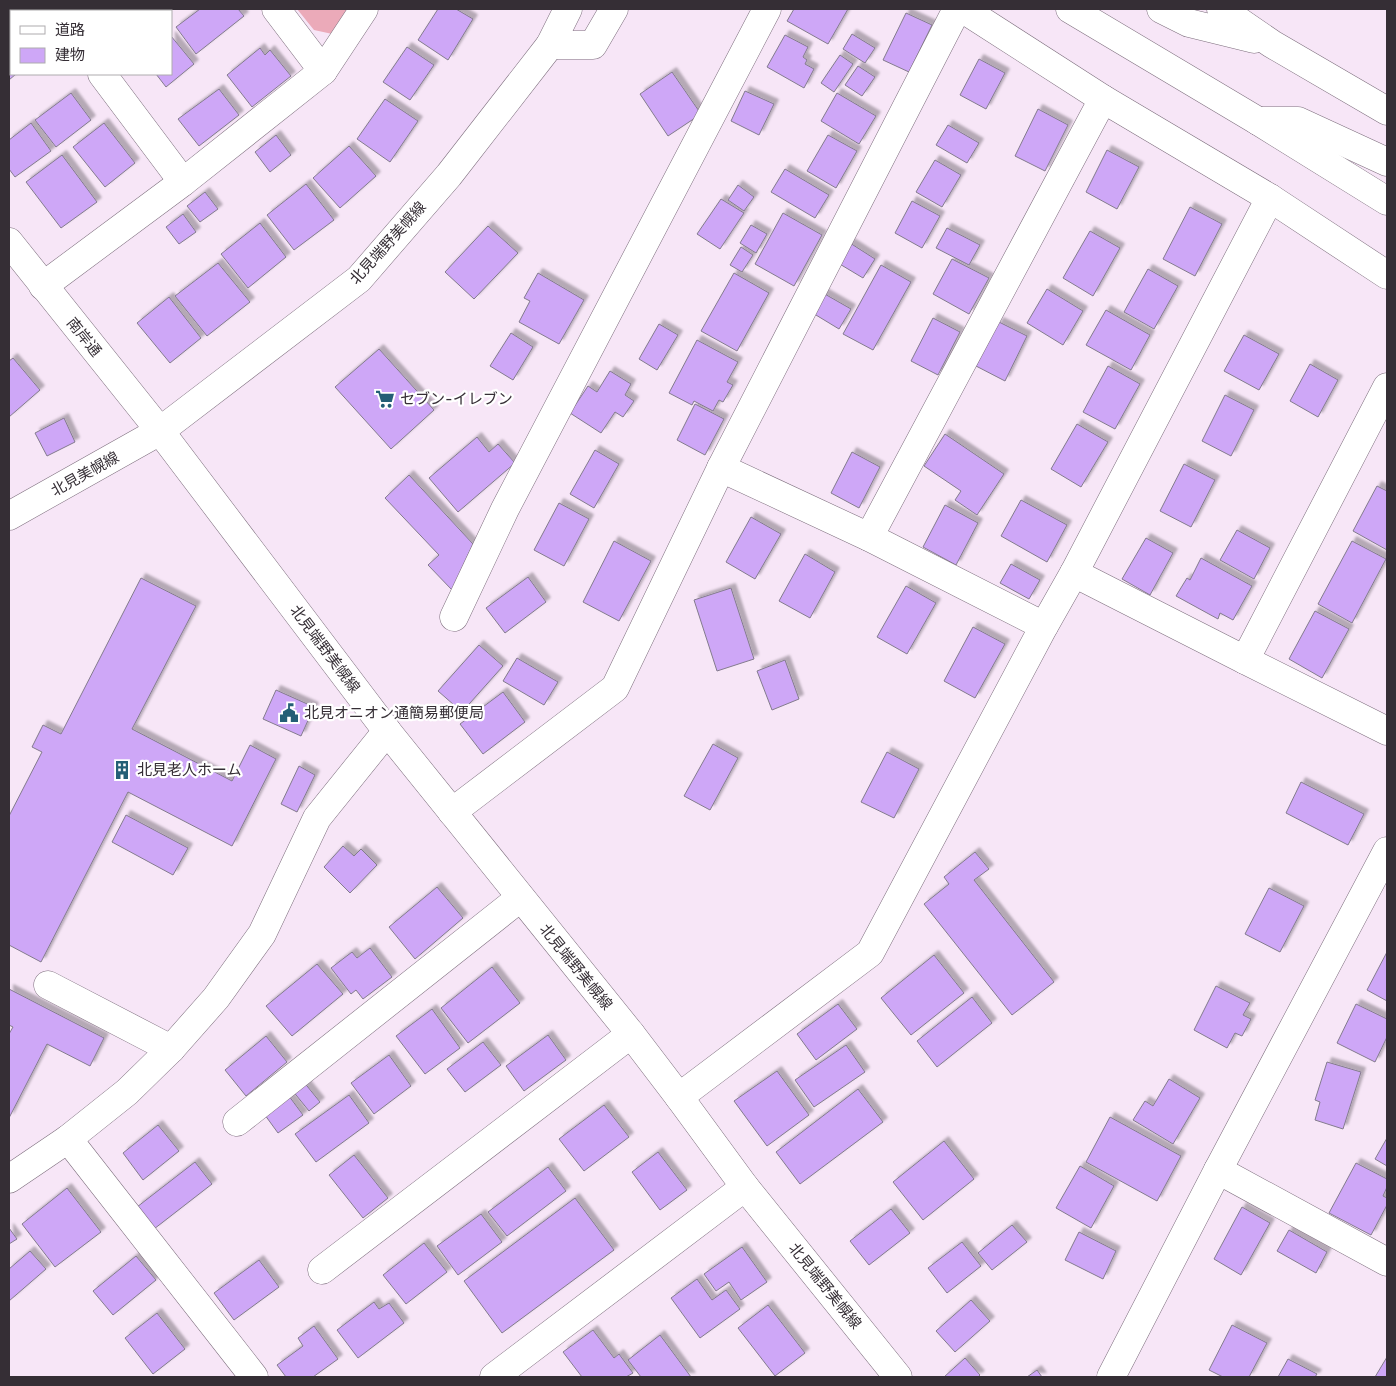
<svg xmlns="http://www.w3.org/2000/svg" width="1396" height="1386" font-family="'Work Sans','Noto Sans JP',sans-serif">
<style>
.green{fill:#ebaab9}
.building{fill:#cea7f7;stroke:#837b8d;filter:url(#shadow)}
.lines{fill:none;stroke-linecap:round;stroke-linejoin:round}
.minor-casing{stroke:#7d6e7d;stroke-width:29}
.major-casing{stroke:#7d6e7d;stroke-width:29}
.minor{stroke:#fff;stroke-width:28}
.major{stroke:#fff;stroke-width:28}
.labels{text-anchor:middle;stroke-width:4.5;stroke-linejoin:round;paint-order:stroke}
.street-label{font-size:15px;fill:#352e35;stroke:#fff}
.poi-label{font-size:15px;fill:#352e35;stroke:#fff;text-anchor:start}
</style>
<defs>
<filter id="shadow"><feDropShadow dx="4.5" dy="-4.5" stdDeviation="1" flood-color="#0004"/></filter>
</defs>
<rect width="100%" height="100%" fill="#f7e6f7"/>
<path class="green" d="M297,9h56l-16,26 -23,-5z"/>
<g class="building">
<path d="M96,9h57l-3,2h-58z"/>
<path d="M200,9h38l6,7 -48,38 -20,-27z"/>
<path d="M438,9h18l17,10 -25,41 -30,-20z"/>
<path d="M794,9h54l-20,35 -41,-23z"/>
<path d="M906,13l26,12 -23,47 -26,-12z"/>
<path d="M852,34l23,14 -10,15 -22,-14z"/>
<path d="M785,35l23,12 -5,10 4,3 -2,4 9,5 -10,19 -37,-21z"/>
<path d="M171,36l23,28 -28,23 -10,-13h15z"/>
<path d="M11,43v31h5l-7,6v-35z"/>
<path d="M407,47l27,18 -24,35 -27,-18z"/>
<path d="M260,48l5,7 5,-5 21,26 -39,31 -25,-32z"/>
<path d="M840,55l13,9 -19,28 -13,-9z"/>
<path d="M979,59l26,14 -19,36 -26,-14z"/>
<path d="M858,66l17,11 -13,19 -17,-11z"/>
<path d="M672,72l29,42 -33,22 -28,-42z"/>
<path d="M219,89l20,26 -40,31 -21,-27z"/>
<path d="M745,91l29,13 -15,31 -28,-14z"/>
<path d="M71,93l20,27 -35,27 -21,-27z"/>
<path d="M837,93l39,23 -17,28 -38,-23z"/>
<path d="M385,99l33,22 -28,41 -33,-23z"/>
<path d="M1038,109l30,16 -23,46 -30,-15z"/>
<path d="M31,123l20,28 -36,26 -6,-8v-29z"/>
<path d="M104,123l31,40 -30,24 -32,-40z"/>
<path d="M948,125l31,18 -12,20 -31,-18z"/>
<path d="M276,135l15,20 -21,17 -15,-20z"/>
<path d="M828,135l29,16 -21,37 -29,-17z"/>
<path d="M349,146l27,30 -36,32 -27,-30z"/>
<path d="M1107,150l32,17 -22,42 -31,-17z"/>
<path d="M62,155l35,47 -36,26 -35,-46z"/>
<path d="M935,160l26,15 -19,32 -26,-15z"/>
<path d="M785,169l44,26 -14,23 -44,-26z"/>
<path d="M306,184l28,36 -40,30 -27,-35z"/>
<path d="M738,185l16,12 -10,14 -16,-11z"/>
<path d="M205,192l13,17 -18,13 -13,-16z"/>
<path d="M721,199l23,14 -24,36 -23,-15z"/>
<path d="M912,201l28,15 -18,32 -27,-15z"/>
<path d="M1190,207l32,17 -27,52 -32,-17z"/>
<path d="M783,213l39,22 -28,51 -39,-22z"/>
<path d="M183,214l13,18 -17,12 -13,-17z"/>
<path d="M260,223l26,34 -38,31 -27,-34z"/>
<path d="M751,225l16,9 -11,19 -16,-10z"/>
<path d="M488,226l30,27 -44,46 -29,-27z"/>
<path d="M947,228l33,17 -11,20 -33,-17z"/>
<path d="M1090,231l30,17 -27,48 -30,-18z"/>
<path d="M850,243l25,16 -12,19 -25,-15z"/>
<path d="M741,247l12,8 -11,17 -12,-7z"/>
<path d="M952,259l37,19 -20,36 -36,-20z"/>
<path d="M218,263l32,39 -43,34 -32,-40z"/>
<path d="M881,265l30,17 -38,68 -30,-16z"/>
<path d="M1148,269l30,17 -24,43 -30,-17z"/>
<path d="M538,273l46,27 -25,44 -40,-22 11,-21 -6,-3z"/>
<path d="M734,273l35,20 -32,58 -36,-20z"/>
<path d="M1047,289l36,22 -20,34 -36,-22z"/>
<path d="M823,293l28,16 -12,20 -28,-17z"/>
<path d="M169,297l32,41 -31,25 -33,-40z"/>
<path d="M1106,310l44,25 -19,35 -45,-25z"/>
<path d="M933,318l27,14 -22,43 -27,-14z"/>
<path d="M999,322l28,14 -22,45 -29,-15z"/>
<path d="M659,324l19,11 -21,35 -18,-11z"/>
<path d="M511,333l22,14 -20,33 -23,-14z"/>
<path d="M1244,335l35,19 -20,36 -35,-19z"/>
<path d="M697,340l41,22 -11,20 6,3 -10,17 -4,-2 -6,11 -19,-10 -2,4 -23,-12z"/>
<path d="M379,349l55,61 -43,39 -56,-62z"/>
<path d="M13,358l27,32 -31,27v-56z"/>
<path d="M1310,364l28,16 -20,37 -28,-16z"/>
<path d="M1108,366l32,18 -25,45 -32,-17z"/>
<path d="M610,371l21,13 -6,11 9,6 -11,16 -8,-5 -14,21 -31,-20 18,-27 9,6z"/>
<path d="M1225,395l29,15 -23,46 -29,-15z"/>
<path d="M695,404l29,15 -19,36 -28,-15z"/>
<path d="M64,418l11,24 -28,14 -12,-23z"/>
<path d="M1077,424l31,18 -27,45 -30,-18z"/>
<path d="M945,434l59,40 -27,41 -22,-15 6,-9 -37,-25z"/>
<path d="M477,437l12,15 9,-8 17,19 -57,49 -29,-34z"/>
<path d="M595,450l24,14 -25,44 -24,-14z"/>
<path d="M852,452l28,15 -21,41 -28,-15z"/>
<path d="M1184,464l31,16 -24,47 -31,-16z"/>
<path d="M409,475l64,69 -21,46 -24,-25 11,-10 -54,-57z"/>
<path d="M1377,486l10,5v59l-34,-19z"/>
<path d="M1021,500l46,25 -20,37 -46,-26z"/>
<path d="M559,503l30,16 -25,47 -30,-16z"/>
<path d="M945,505l33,18 -22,42 -33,-18z"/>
<path d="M751,517l30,17 -26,45 -29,-17z"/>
<path d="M1237,530l33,18 -16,31 -34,-19z"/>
<path d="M1146,538l27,15 -23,42 -28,-16z"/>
<path d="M614,541l37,20 -32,60 -36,-19z"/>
<path d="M1352,541l34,18 -34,64 -34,-19z"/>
<path d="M805,554l30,18 -25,46 -31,-17z"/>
<path d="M1201,558l51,28 -19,34 -13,-7 -2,6 -42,-23 11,-18 3,2z"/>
<path d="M1011,564l29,16 -11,19 -29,-16z"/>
<path d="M528,577l18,25 -41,31 -19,-25z"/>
<path d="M141,578l55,28 -64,123 100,52 18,-36 26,14 -44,87 -104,-54 -87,170 -32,-17v-129l33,-64 -10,-5 11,-22 18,9z"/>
<path d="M906,586l30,17 -29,51 -30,-17z"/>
<path d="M731,588l23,71 -37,12 -23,-71z"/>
<path d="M1315,611l34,18 -27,49 -33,-19z"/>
<path d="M973,627l32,17 -30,54 -31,-17z"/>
<path d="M479,645l24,21 -41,46 -24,-21z"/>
<path d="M517,658l41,24 -14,23 -41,-24z"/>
<path d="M785,660l14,39 -27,11 -15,-39z"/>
<path d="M276,690l38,17 -13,29 -38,-17z"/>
<path d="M503,692l22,30 -42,32 -23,-30z"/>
<path d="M713,744l25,14 -28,52 -26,-14z"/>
<path d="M887,752l32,17 -25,49 -33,-16z"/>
<path d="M299,766l16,9 -18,37 -16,-8z"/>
<path d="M1301,782l63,32 -16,31 -62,-32z"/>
<path d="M126,815l62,33 -15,27 -61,-33z"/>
<path d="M343,846l11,10 7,-7 16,16 -27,28 -26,-26z"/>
<path d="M975,852l14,17 -15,11 80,102 -42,33 -88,-111 25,-20 -5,-7z"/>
<path d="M437,887l26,31 -48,41 -26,-32z"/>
<path d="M1269,888l35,18 -24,46 -35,-18z"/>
<path d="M370,948l22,29 -29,22 -7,-9 -5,4 -20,-26 21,-16 5,6z"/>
<path d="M1387,952v49l-20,-11z"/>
<path d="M934,955l30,38 -53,42 -30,-37z"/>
<path d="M317,964l26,30 -51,42 -26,-30z"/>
<path d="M492,967l28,36 -52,40 -27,-35z"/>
<path d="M1216,986l34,17 -7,12 8,4 -9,17 -7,-3 -8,15 -33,-18z"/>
<path d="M9,989l95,49 -14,28 -43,-22 -38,74v-84l4,-7 -4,-2z"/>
<path d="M972,997l20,26 -55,44 -20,-26z"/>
<path d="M838,1004l19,25 -41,31 -19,-26z"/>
<path d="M1356,1004l31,15v18l-12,25 -38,-19z"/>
<path d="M432,1009l28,39 -35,26 -29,-38z"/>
<path d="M548,1035l18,25 -42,31 -18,-25z"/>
<path d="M266,1036l21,26 -41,34 -21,-26z"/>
<path d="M483,1042l18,23 -36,27 -18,-23z"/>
<path d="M846,1045l19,27 -51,35 -19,-27z"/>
<path d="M389,1055l22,31 -37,28 -23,-31z"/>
<path d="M1327,1062l34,10 -18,57 -28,-9 5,-18 -5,-2z"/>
<path d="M777,1071l32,44 -42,31 -33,-45z"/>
<path d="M1169,1079l31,19 -27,46 -40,-24 12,-19 8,5z"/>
<path d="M303,1081l17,21 -11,9 -17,-21z"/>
<path d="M858,1089l25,33 -83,62 -24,-32z"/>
<path d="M286,1092l17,23 -25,18 -16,-22z"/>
<path d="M349,1095l20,28 -53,39 -21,-28z"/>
<path d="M604,1105l25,32 -45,34 -25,-32z"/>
<path d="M1110,1117l71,39 -24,45 -71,-39z"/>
<path d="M158,1125l21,26 -36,29 -20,-27z"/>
<path d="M1387,1138v28l-12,-7z"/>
<path d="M944,1141l30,38 -51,41 -30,-38z"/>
<path d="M658,1152l29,38 -27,20 -28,-38z"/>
<path d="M354,1155l34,43 -25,20 -34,-43z"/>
<path d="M195,1162l17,22 -58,45 -17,-22z"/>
<path d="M1356,1163l31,16v8l-4,9 4,2v7l-16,30 -42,-22z"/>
<path d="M1080,1166l34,20 -23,42 -35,-20z"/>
<path d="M548,1167l18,24 -59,45 -19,-24z"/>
<path d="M67,1188l34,44 -46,35 -33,-43z"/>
<path d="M575,1198l39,52 -112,83 -38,-52z"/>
<path d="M1242,1207l28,16 -29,52 -27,-16z"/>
<path d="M891,1209l19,24 -41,32 -19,-24z"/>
<path d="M481,1214l21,28 -44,33 -21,-29z"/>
<path d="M1012,1225l15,17 -35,28 -14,-17z"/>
<path d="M9,1228l8,11 -8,5z"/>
<path d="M1289,1230l38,22 -11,21 -39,-22z"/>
<path d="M1079,1232l37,19 -13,28 -38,-19z"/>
<path d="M962,1242l19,24 -34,27 -19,-25z"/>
<path d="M424,1243l23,29 -41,32 -23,-29z"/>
<path d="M742,1247l25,35 -26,18 -12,-18 -13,9 -12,-17z"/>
<path d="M30,1251l16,18 -37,32v-32z"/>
<path d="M136,1256l20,24 -43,35 -20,-24z"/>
<path d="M259,1260l20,27 -45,33 -20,-27z"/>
<path d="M697,1279l15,21 14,-10 14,19 -40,29 -29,-40z"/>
<path d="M971,1300l19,21 -35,31 -19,-21z"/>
<path d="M374,1302l5,7 10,-6 15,20 -46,35 -21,-28z"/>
<path d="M768,1305l37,48 -30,23 -37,-48z"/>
<path d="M157,1313l28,36 -32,25 -28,-36z"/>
<path d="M1232,1325l35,18 -18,34h-26l-14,-7z"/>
<path d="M314,1326l24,33 -25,18h-27l-9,-12 26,-19 -5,-8z"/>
<path d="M593,1330l21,28 5,-4 14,19 -7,4h-44l-19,-25z"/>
<path d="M660,1335l31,42h-50l-13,-17z"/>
<path d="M1387,1357v20h-12z"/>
<path d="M965,1358l15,17 -2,2h-34z"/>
<path d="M1288,1359l29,15 -2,3h-37z"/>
<path d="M1037,1370l5,7h-15z"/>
</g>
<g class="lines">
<g class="minor-casing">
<g id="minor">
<path d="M53,9l2,2"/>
<path d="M276,9l47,62"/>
<path d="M963,9l140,90 167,99 117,77"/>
<path d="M1070,9l188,112 129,80"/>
<path d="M1161,9l28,14 65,16"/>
<path d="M1221,9l51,35 115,67"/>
<path d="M550,45h43l21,-36"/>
<path d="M102,74l81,108"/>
<path d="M1258,121h40l89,41"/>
<path d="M43,286l140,-104 140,-111 41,-62"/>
<path d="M721,468l148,69 175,89"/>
<path d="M869,537l234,-438"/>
<path d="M1074,573l171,87 142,71"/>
<path d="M454,617l51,-108 262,-500"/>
<path d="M1245,660l142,-273"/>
<path d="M452,812l163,-124 106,-220 236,-459"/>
<path d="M48,985l123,64"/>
<path d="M679,1097l191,-144 174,-327 30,-53 196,-375"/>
<path d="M237,1122l283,-224"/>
<path d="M68,1139l186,238"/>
<path d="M1218,1170l169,92"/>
<path d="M9,1179l59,-40 59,-47 44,-43 45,-51 46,-64 55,-116 70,-87"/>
<path d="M322,1270l309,-236"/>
<path d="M494,1377l251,-190"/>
<path d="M1111,1377l107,-207 169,-319"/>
</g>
</g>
<g class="major-casing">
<g id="major">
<path d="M9,242l151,189 227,300 244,303 48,63 66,90 153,190"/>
<path d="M9,516l151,-85 199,-152 90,-104 101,-130 18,-36"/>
</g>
</g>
<use href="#minor" class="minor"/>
<use href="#major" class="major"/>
</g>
<defs>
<g id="supermarket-bare" transform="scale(1.5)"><path d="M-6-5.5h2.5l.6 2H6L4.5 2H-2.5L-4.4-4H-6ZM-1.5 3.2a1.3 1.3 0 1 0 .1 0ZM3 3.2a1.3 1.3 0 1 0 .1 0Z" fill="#235e76" stroke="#fff" stroke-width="2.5" paint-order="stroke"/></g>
<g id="civic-bare" transform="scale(1.5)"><path d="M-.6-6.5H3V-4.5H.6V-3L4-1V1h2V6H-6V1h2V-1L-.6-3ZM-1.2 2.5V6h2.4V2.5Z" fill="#235e76" stroke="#fff" stroke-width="2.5" paint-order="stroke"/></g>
<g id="building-bare" transform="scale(1.5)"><path d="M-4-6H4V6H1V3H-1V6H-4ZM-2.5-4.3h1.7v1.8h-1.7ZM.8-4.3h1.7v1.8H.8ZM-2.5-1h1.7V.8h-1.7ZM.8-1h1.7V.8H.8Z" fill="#235e76" stroke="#fff" stroke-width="2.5" paint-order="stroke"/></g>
</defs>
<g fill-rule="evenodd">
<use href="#supermarket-bare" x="385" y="399"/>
<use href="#civic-bare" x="289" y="713"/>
<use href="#building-bare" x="122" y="770"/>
</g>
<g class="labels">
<g class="street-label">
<text transform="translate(388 243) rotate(-48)" y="5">北見端野美幌線</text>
<text transform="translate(84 337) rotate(51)" y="5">南岸通</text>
<text transform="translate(85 474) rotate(-29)" y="5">北見美幌線</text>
<text transform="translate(325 649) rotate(53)" y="5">北見端野美幌線</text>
<text transform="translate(576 967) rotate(51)" y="5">北見端野美幌線</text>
<text transform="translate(825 1286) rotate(51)" y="5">北見端野美幌線</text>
</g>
<g class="poi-label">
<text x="400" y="404">セブン-イレブン</text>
<text x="304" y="718">北見オニオン通簡易郵便局</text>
<text x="137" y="775">北見老人ホーム</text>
</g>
</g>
<rect width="1396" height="1386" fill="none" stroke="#352e35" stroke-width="20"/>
<rect x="10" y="10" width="162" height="65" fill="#ffffff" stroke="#aeabae"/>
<rect x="20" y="26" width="25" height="8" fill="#ffffff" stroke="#aeabae"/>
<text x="55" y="35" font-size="15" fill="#352e35">道路</text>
<rect x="20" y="48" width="25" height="15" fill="#cea7f7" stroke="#aeabae"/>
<text x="55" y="60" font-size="15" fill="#352e35">建物</text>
</svg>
